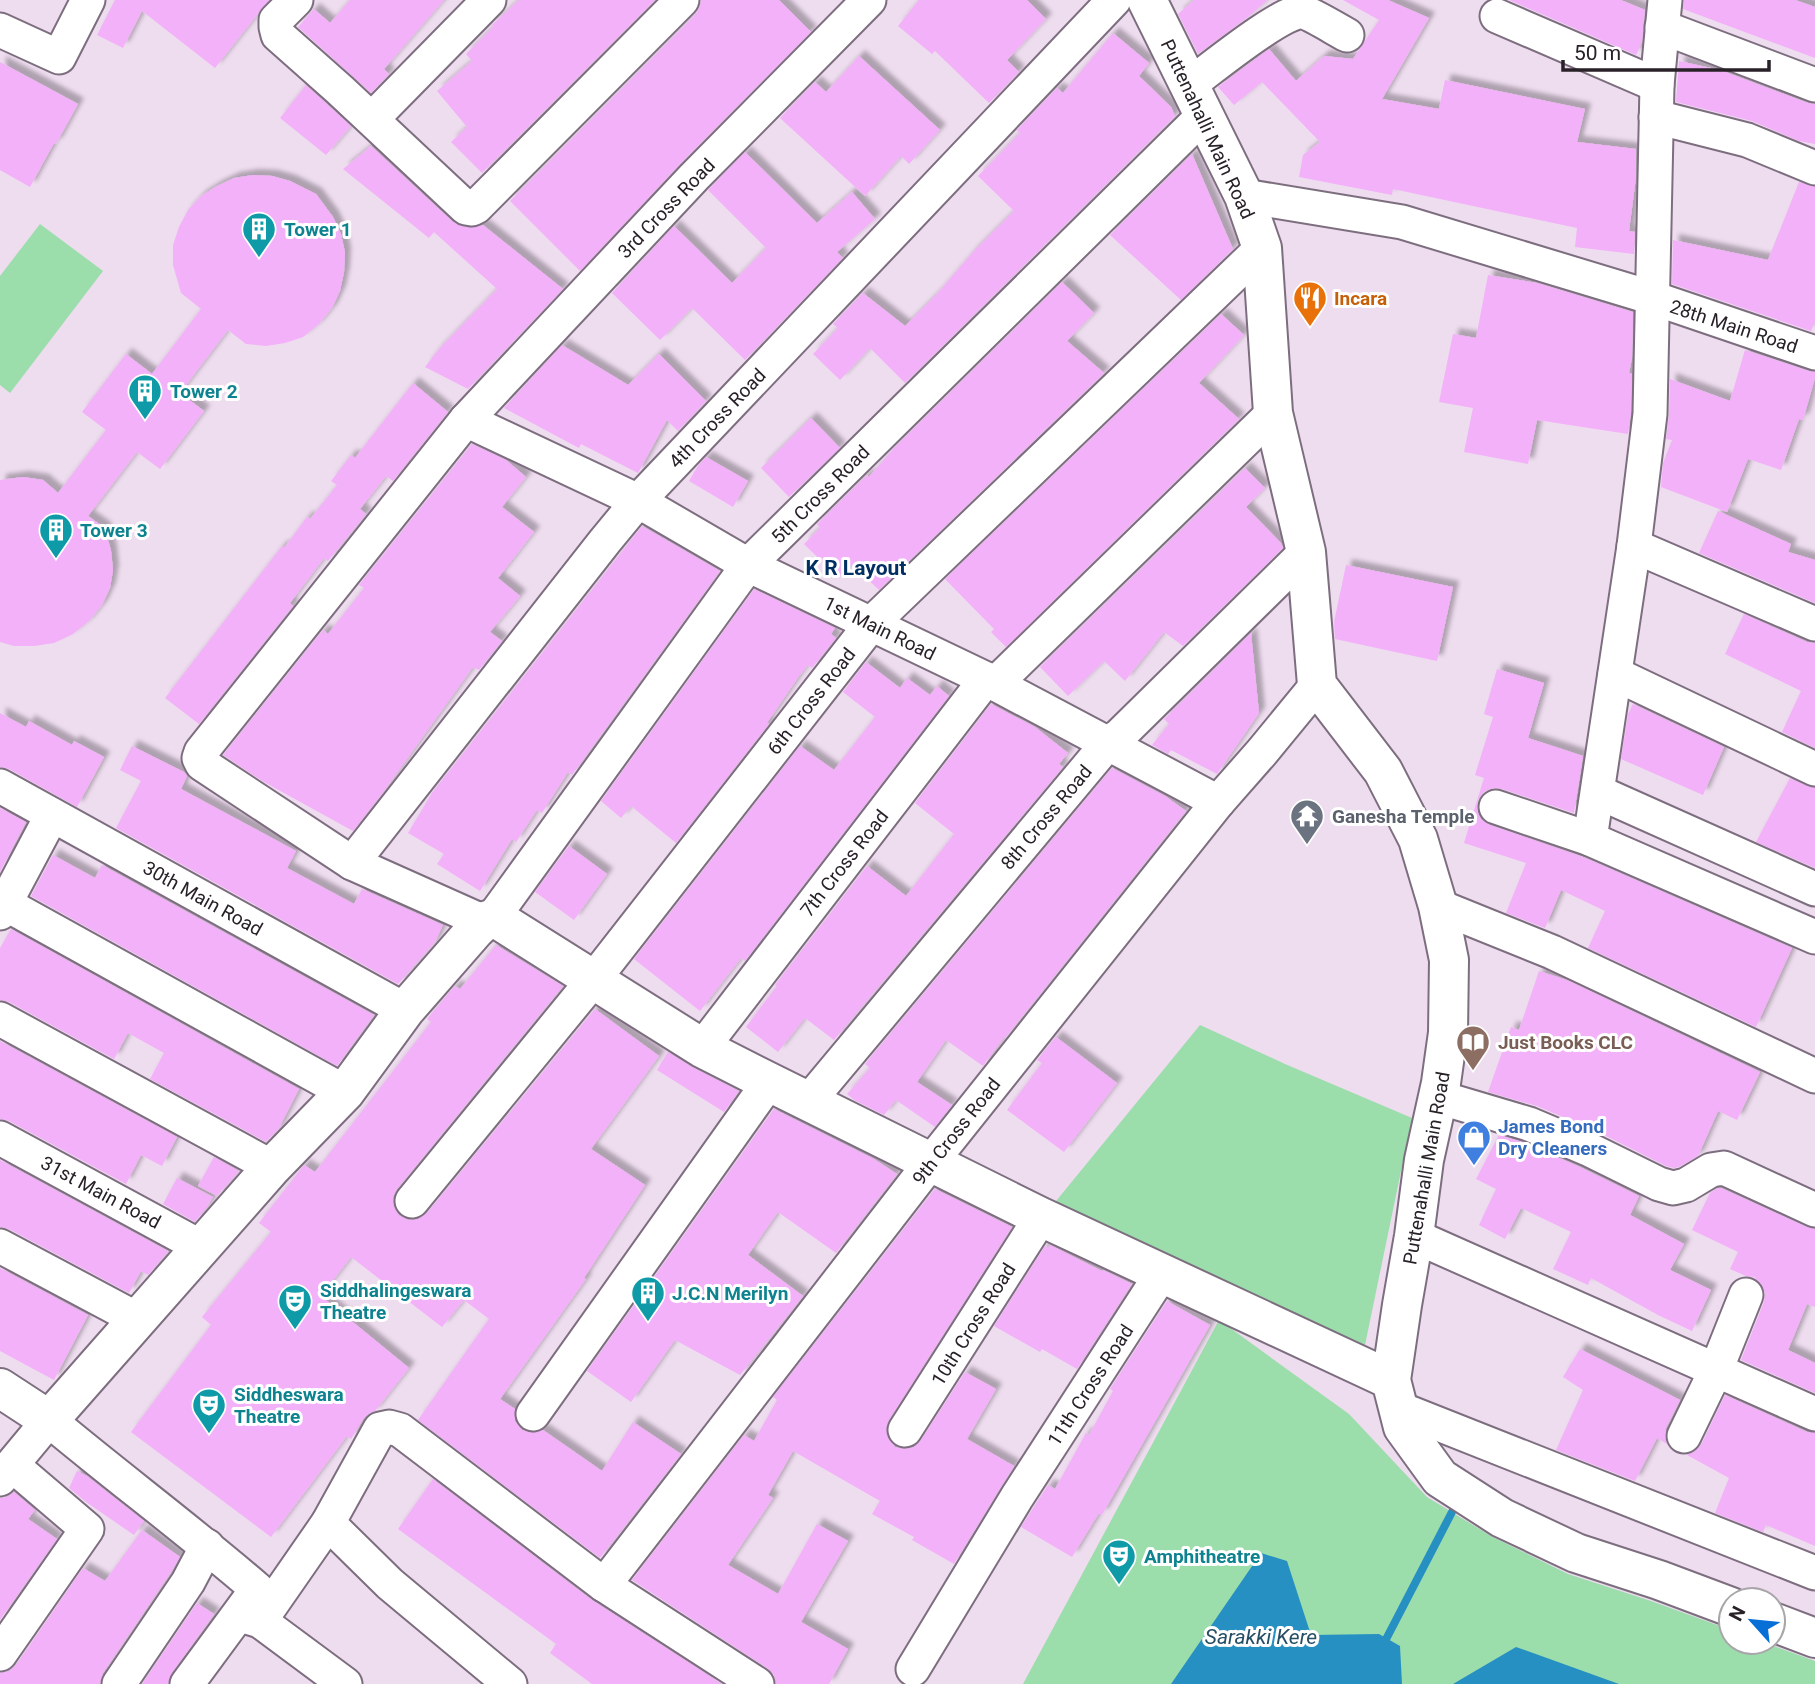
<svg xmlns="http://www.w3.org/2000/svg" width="1815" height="1684" font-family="Roboto,sans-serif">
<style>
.green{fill:#9cddac}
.water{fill:#2790c2}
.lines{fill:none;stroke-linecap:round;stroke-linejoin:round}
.stream{stroke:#2790c2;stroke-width:8}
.building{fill:#f2b1f8;filter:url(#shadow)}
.street-casing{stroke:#7d6e7f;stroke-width:37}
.secondary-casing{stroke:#7d6e7f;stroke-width:42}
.street{stroke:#fff;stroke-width:33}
.secondary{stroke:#fff;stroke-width:38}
.labels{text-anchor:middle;stroke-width:6;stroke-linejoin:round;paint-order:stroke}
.street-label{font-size:19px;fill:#282128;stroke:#fff}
.culture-label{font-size:19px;font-weight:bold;fill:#0d838f;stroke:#fff;text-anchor:start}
.food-label{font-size:19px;font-weight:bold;fill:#c56008;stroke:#fff;text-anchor:start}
.worship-label{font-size:19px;font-weight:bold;fill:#5b616d;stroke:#fff;text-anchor:start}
.education-label{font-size:19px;font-weight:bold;fill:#785e54;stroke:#fff;text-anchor:start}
.shop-label{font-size:19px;font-weight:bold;fill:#366cbe;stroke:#fff;text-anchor:start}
.neighbourhood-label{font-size:21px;font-weight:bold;fill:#022f61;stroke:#fff}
.water-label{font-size:21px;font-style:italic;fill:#264f66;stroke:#fff}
</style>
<defs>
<filter id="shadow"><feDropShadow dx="6" dy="-6" stdDeviation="2" flood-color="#0004"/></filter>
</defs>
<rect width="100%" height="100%" fill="#eedcef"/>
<g class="green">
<path d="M40,224l63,47 -93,122 -10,-8v-109z"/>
<path d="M1200,1025l85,39 127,54 -47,227 -313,-139z"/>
<path d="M1219,1320l130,94 78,83 64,39 77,38 83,27 80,29v12h32l52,19v23h-792z"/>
</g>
<g class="water">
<path d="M1261,1553l26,8 24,74 68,-1 21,12 2,38h-231z"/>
<path d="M1516,1647l103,37h-166z"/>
</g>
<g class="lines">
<path class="stream" d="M1382,1647l70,-135"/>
</g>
<g class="building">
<path d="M115,0h154l-54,68 -73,-57 -19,37 -26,-13z"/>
<path d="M350,0h94l-60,69 5,5 -18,19 -73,-66 16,-18 16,14z"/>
<path d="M519,0h136l-173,173 -31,-31 16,-15 -30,-36 35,-30 -6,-7 27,-27 -1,-2z"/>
<path d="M701,0h78l32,32 -131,132 -100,107 -70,-70 186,-187 4,-8z"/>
<path d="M919,0h108l19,19 -39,41 12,12 -30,31 -54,-52 -3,3 -34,-28z"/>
<path d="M1194,0h73l-15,14 -54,40 -20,-40z"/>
<path d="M1343,0h45l41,18 -47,81 57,10 6,-29 140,29 -8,33 59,7v28l-7,54 6,1 -1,22 -59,-7 2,-19 -184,-39 -1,6 -93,-18 4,-22 17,-13 -58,-60 -28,23 -16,-18 51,-38 27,32 28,-25 29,3 26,-39z"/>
<path d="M1509,0h112l24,10 -3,32 -6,13z"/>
<path d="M1684,0h111l20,7v51l-132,-49z"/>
<path d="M1113,33l36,30 -10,13 32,31 4,9 -270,267 -35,-35 -30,32 -27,-26 25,-26 -5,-4 30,-31 42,33 31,-31 37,-43 41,-41 -36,-35 42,-43 -3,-3 40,-42 6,5z"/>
<path d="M859,56l81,74 -31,34 -8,-8 -36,40 -85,-78 35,-36 11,10z"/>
<path d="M1679,61l41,9 88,33 7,1v40l-16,-3 -47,-20 -76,-19z"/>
<path d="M0,62l78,42 -22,40 -2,-1 -24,44 -30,-17z"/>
<path d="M306,85l45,41 -25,29 -46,-37z"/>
<path d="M371,146l82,76 16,6 14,-3 80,64 -95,100 -43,-22 13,-17 59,-61 -63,-57 -5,6 -86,-69z"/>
<path d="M745,152l72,71 35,-31 23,27 -38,33 6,6 -98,102 -53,-52 -32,32 -48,-47 62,-67 58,57 34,-35 -58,-58z"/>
<path d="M1192,154l41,95 -52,51 -71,-65z"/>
<path d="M253,175l19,1 18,5 26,13 17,23 8,17 4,19 -1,19 -4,19 -8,17 -13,16 -16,13 -18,6 -19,3 -20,-2 -18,-14 -48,63 24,18 -44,58 -23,-17 -49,64 17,12 6,23 2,19 -3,18 -8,17 -13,16 -16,13 -19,9 -20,3h-20l-14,-4v-162l23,-3 20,3 15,13 48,-63 -24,-18 44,-58 26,20 49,-65 -20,-16 -8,-28v-20l6,-18 9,-17 13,-14 16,-10 17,-8z"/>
<path d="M1799,182l16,5v135l-4,9 -139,-47 1,-44 95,20z"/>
<path d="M1488,275l49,8 96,29 -1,46 -3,15 3,1 -1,39 -3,21 -91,-14 -9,44 -64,-12 9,-44 -34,-6 14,-68 23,4z"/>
<path d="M1062,282l32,31 -27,28 37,32 -225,217 -27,-26 -13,14 -35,-34 16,-16 -3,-4 50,-49 2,2 26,-30z"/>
<path d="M1221,314l23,21 -45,48 40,36 -233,228 -15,-15 3,-3 -49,-50z"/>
<path d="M562,345l66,40 31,-31 47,47 -28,30 -11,-11 -29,53 -57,-29 -2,4 -75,-40z"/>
<path d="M1745,350l64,21 6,1v6l-12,42 -4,-1 -18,51 -33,-11 -21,53 -66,-25 2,-24 9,-23 -6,-1 3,-24 1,-36 60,22z"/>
<path d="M413,383l35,29 -55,69 -7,-5 -26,33 6,5 -38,47 -4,-3 -34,45 3,3 -94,118 -34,-26 117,-152 2,2 23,-31 3,2 27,-34 -6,-4 20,-26 4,3z"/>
<path d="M811,418l29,30 -51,49 -28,-29z"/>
<path d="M472,444l34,16 20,17 -24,30 32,25 -36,46 22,18 -30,36 12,9 -23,29 -6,-3 -92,128 -28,36 -89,-49 -41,-27 100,-125 5,4 36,-46 -5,-3z"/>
<path d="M706,457l42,24 -15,26 -44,-26 9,-15z"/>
<path d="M1245,468l20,20 -19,19 35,36 2,5 -100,98 -19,-14 -39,49 -21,-20 -36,35 -28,-29z"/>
<path d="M1718,511l73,33 -3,8 27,8v43l-116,-50z"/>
<path d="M642,526l78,45 -148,204 -4,-3 -26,41 -5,-3 -21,32 -4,-3 -32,52 -43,-27 7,-10 -36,-21 24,-40z"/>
<path d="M1346,565l107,22 -16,74 -102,-22 -1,-17z"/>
<path d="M754,589l81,39 -4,6 5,4 -24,30 -4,-3 -9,11 -32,47 2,1 -93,119 -45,-37 -10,12 -20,-17z"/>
<path d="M1744,614l63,28 8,1v105l-33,-16 19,-41 -76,-37z"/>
<path d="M1251,633l8,80 -42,61 -46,-24 -3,4 -16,-9 17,-21 -5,-5z"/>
<path d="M866,662l34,26 7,-10 23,17 7,-9 12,10 -204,265 -4,-3 -41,53 -66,-52 166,-213 34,24 41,-53 -32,-25z"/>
<path d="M1497,669l47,14 -16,55 55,18 -9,57 -72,-24 -9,-1 -9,4 -6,8 -1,10 4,9 9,6 93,32 209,91 -36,79 -168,-79 17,-37 -44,-21 -16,38 -39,-15 20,-50 -62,-20 20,-65 -9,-3 18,-58 -9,-3z"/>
<path d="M991,704l44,23 33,26 -9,11 4,3 -229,273 -29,-22 -27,34 -32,-25 31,-41 -2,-1 92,-119 39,30 48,-62 -39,-31z"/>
<path d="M1633,704l91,43 -21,48 -82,-36 7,-45z"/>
<path d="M0,713l26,14 3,-6 43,24 2,-4 30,16 -27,50 -68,-38 -9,-2z"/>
<path d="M132,746l52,26 3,4 -6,13 115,62 -9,17 67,36 8,-15 81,36 -8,17 -37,42 -282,-156 25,-47 -21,-11z"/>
<path d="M1112,768l53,28 21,15 -181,227 -1,-1 -21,29 -37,-26 -29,42 35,23 -17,22 -39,-27 -12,15 -30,-15 -7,-6 23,-26 -5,-4z"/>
<path d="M1790,778l17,8 8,2v80l-59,-26z"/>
<path d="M0,808l26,14 -26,50z"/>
<path d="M569,846l38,28 -33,46 -39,-28z"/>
<path d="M53,855l42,23 7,-13 272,150 -37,51 -306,-170z"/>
<path d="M11,929l288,160 -19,37h1l-15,16 -116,-63 14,-26 -36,-20 -14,26 -105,-57 -9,-2v-52z"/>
<path d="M496,945l67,41 -166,203 -4,8 1,10 5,8 9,5 10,-1 9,-6 168,-204 64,47 -68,93 54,36 -61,93 2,1 -86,120 15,10v12l7,9 10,3 11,-3 59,41 31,-49 48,32 -81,104 -182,-138 71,-101 -25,-19 -22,27 -91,-70 -30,39 88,72 -34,43 -7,3 -5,5 -12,20 -4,-3 -76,101 -140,-105 80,-107 -9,-8 69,-85 -12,-9 45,-58 11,7 116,-150 -4,-3 4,-5 24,-28 5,3z"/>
<path d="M1539,971l28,9 193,92 -23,48 -19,-9 -20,45 -19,11 -5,1 -8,-2 -70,-35 -59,-25 -49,-14 23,-65 8,3z"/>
<path d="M1056,1037l61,46 -53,69 -57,-42 35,-47 -5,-3z"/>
<path d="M0,1041l177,96 -15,29 -21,-11 -15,29 -117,-63 -9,-2z"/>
<path d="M668,1052l24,15 47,24 -15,21 -67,-42z"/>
<path d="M774,1109l100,50 23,15 -61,79 -58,-41 -30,43 55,41 -63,79 -65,-35 -44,62 -44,-31z"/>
<path d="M1499,1135l23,7 58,25 59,29 -9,19 54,29 -14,26 41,20 -19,41 -34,-16 -67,-37 -3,7 -35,-16 18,-37 -50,-24 -16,31 -26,-14 17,-36 -20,-10z"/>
<path d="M214,1157l25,14 -22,25 -19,-10z"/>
<path d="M0,1160l168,91 -2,3 -18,21 -7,-4 -12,22 -120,-64 -9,-2z"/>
<path d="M177,1178l36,19 -6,10 -12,15 -32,-18z"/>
<path d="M1718,1188h3l86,39 8,2v78l-8,-3 -19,46 27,13v30l-74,-33 23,-58 1,-9 -4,-9 -7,-7 -8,-1 -16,-7 8,-17 -46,-22 18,-37z"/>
<path d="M935,1189l77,38 -123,193 -3,8 2,10 7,9 10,2 9,-2 7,-7 44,-68 31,17 -29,50 47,27 -60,98 -42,-24 2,-3 -42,-23 8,-13 -87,-50 -25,44 5,3 -45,67 50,29 39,-70 31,17 -47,81 47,27 -19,35h-53l-2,-9 -7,-7 -135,-88 112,-145 10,6 23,-41 -4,-3z"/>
<path d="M1050,1245l52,26 1,-1 29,14 -55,85 -35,-20 -2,3 -46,-26 51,-80 3,2z"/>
<path d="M0,1268l88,47 -34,65 -54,-29z"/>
<path d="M1167,1301l43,24 -108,190 -3,-2 -27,44 -51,-30 27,-42 7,4 31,-56 3,2 24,-44 -3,-2z"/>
<path d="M1580,1349l100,51 -14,28 -1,9 2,7 -10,-6 -22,43 -79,-31 27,-60 -20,-13z"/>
<path d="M1725,1395l82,37 8,1v113l-49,-21 -3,7 -48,-19 14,-35 -42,-23 8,-4 6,-6z"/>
<path d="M77,1471l10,5 57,45 -10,14 -48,-33 -17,-14z"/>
<path d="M433,1479l159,121 130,84h-130l-42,-31 6,-9 -158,-115z"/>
<path d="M14,1492l21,18 -7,9 29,20 -57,81v-122l7,-1z"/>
<path d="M142,1530l38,27 -9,15 -68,101 -3,11h-100v-11l9,-2 7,-6 67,-97 22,13z"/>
<path d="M197,1603l17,11 -42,59 -4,11h-26z"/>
</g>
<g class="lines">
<g class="street-casing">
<g id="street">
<path d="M296,0l-20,20v7l2,8 62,55 126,118 6,1 4,-2 206,-207"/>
<path d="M1665,0l-8,85 -7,329 -16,132 -44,293 225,98"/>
<path d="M1497,16l160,69"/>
<path d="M1662,27l153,58"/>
<path d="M0,30l59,27 29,-57"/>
<path d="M1189,85c18,-13 96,-77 114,-73 9,2 34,18 44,23"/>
<path d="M1656,117l91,23 68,28"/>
<path d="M372,119l117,-119"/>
<path d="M1244,196l158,26 251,76 162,55"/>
<path d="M466,420l172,81 110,64 238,114 232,123"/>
<path d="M1634,546l181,78"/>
<path d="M1615,674l200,95"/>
<path d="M995,684l278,-271"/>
<path d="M0,786l405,224"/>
<path d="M1598,792l217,97"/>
<path d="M1496,807l94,32"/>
<path d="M352,863l253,-322 33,-40 476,-501"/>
<path d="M0,901l345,191"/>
<path d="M1438,906l114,46 263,124"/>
<path d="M0,913l52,-98"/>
<path d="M492,919l256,-354 455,-449"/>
<path d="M484,922l-132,-59 -150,-99 -3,-6 2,-6 265,-332 228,-243 175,-177"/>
<path d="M0,1019l272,148"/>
<path d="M702,1048l284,-369"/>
<path d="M1438,1097l91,27 59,25 71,35 14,4 13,-3 25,-15 13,-2 91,42"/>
<path d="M808,1102l300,-359 11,-7 187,-184"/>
<path d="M0,1138l201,109"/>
<path d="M412,1201l182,-222 278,-356 390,-375"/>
<path d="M1414,1236l401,178"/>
<path d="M0,1246l137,73"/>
<path d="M1398,1408l417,165"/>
<path d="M533,1414l236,-332"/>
<path d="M905,1430l136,-213"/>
<path d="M1684,1436l32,-66 30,-75"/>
<path d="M0,1479l49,-59c68,57 141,111 208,169l-70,95"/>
<path d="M328,1523l62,61 120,100"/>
<path d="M604,1585l327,-423 287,-360 44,-50 55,-67"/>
<path d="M240,1615l20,6 85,63"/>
<path d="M260,1621l68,-98 52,-94 9,-2 11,3 204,155 153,99"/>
<path d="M0,1654l87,-125 -75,-64"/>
<path d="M913,1669l104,-172 145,-224"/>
<path d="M119,1684l69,-102 19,-36"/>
</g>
</g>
<g class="secondary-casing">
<g id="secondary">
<path d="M1147,0l97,196 18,52 11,165 33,139 11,133 66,86 35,68 20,67 11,54 -1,73 -7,50 -17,77 -10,76 -12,69 -11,75 12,47 37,51 62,40 74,35 83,27 72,27"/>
<path d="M0,1388l49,32 223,-253 73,-75 60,-82 70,-80c9,-9 12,-13 25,-9l202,127 67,34 272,135 350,163"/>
<path d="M1773,1622l42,16"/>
</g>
</g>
<use href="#street" class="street"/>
<use href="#secondary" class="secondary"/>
</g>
<defs>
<g id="building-pin" transform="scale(1.75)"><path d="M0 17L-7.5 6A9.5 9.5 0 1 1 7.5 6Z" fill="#0f9aa8" stroke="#fff"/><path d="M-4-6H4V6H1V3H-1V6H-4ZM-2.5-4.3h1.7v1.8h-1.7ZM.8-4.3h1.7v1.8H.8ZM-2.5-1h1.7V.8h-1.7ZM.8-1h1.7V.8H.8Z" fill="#fff"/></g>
<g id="restaurant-pin" transform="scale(1.75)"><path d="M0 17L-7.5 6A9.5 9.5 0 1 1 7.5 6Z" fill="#e8710a" stroke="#fff"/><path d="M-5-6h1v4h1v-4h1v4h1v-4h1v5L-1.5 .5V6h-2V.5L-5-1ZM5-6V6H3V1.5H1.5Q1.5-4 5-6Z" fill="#fff"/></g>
<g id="temple-pin" transform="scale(1.75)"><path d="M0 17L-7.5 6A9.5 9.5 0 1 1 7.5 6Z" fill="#6b7280" stroke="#fff"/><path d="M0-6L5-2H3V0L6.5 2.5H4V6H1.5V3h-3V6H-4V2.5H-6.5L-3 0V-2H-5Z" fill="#fff"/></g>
<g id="library-pin" transform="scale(1.75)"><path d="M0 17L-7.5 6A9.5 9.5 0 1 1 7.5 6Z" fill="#8d6e63" stroke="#fff"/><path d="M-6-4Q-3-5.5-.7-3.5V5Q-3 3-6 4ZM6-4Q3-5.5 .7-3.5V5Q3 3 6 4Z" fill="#fff"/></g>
<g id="shop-pin" transform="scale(1.75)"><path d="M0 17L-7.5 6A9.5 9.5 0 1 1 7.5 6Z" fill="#3f7fe0" stroke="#fff"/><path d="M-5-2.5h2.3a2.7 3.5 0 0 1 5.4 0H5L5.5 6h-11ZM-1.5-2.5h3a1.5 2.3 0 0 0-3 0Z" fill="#fff"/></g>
<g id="theatre-pin" transform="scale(1.75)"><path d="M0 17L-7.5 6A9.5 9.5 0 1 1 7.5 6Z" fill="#0f9aa8" stroke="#fff"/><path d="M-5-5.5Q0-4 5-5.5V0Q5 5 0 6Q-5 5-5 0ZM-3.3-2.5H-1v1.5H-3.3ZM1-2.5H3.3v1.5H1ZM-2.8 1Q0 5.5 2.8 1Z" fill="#fff"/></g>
</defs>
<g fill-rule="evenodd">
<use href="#building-pin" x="259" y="229"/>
<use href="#restaurant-pin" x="1310" y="298"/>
<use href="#building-pin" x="145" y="391"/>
<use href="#building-pin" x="56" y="530"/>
<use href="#temple-pin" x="1307" y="816"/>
<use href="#library-pin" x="1473" y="1042"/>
<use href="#shop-pin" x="1474" y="1137"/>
<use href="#building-pin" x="648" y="1293"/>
<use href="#theatre-pin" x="295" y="1301"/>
<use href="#theatre-pin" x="209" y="1405"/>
<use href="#theatre-pin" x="1119" y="1556"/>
</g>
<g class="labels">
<g class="street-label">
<text transform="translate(1208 129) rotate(65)" y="7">Puttenahalli Main Road</text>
<text transform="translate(666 208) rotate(-46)" y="7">3rd Cross Road</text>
<text transform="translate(1734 326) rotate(18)" y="7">28th Main Road</text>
<text transform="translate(717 418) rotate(-46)" y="7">4th Cross Road</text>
<text transform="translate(820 494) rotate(-45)" y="7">5th Cross Road</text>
<text transform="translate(880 628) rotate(26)" y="7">1st Main Road</text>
<text transform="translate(811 701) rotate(-52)" y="7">6th Cross Road</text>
<text transform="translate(1046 817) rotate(-50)" y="7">8th Cross Road</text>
<text transform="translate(844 863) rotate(-52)" y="7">7th Cross Road</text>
<text transform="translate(203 898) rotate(29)" y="7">30th Main Road</text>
<text transform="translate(956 1131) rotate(-52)" y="7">9th Cross Road</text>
<text transform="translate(1426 1168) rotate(-80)" y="7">Puttenahalli Main Road</text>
<text transform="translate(101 1192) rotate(28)" y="7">31st Main Road</text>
<text transform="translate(973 1324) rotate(-58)" y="7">10th Cross Road</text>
<text transform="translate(1090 1385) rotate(-57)" y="7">11th Cross Road</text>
</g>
<g class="culture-label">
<text x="284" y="236">Tower 1</text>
<text x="170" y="398">Tower 2</text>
<text x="80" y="537">Tower 3</text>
<text x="320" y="1297">Siddhalingeswara<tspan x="320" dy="22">Theatre</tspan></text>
<text x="672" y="1300">J.C.N Merilyn</text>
<text x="234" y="1401">Siddheswara<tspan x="234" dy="22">Theatre</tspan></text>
<text x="1144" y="1563">Amphitheatre</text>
</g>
<g class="food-label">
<text x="1334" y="305">Incara</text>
</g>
<g class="worship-label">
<text x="1332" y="823">Ganesha Temple</text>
</g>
<g class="education-label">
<text x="1498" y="1049">Just Books CLC</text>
</g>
<g class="shop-label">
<text x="1498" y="1133">James Bond<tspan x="1498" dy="22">Dry Cleaners</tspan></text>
</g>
<g class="neighbourhood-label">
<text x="856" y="575">K R Layout</text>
</g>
<g class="water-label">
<text x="1261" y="1644">Sarakki Kere</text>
</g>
</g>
<g transform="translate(1752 1621) rotate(297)"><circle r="33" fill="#ffffff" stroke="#a9a6a9" stroke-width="2"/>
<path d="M0-5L12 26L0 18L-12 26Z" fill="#086fd7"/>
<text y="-10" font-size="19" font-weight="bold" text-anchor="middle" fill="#282128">N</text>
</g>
<path d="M1563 60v10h206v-10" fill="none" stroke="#282128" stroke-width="3.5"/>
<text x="1574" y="60" font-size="21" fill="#282128" stroke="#ffffff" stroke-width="5" paint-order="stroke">50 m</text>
</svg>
